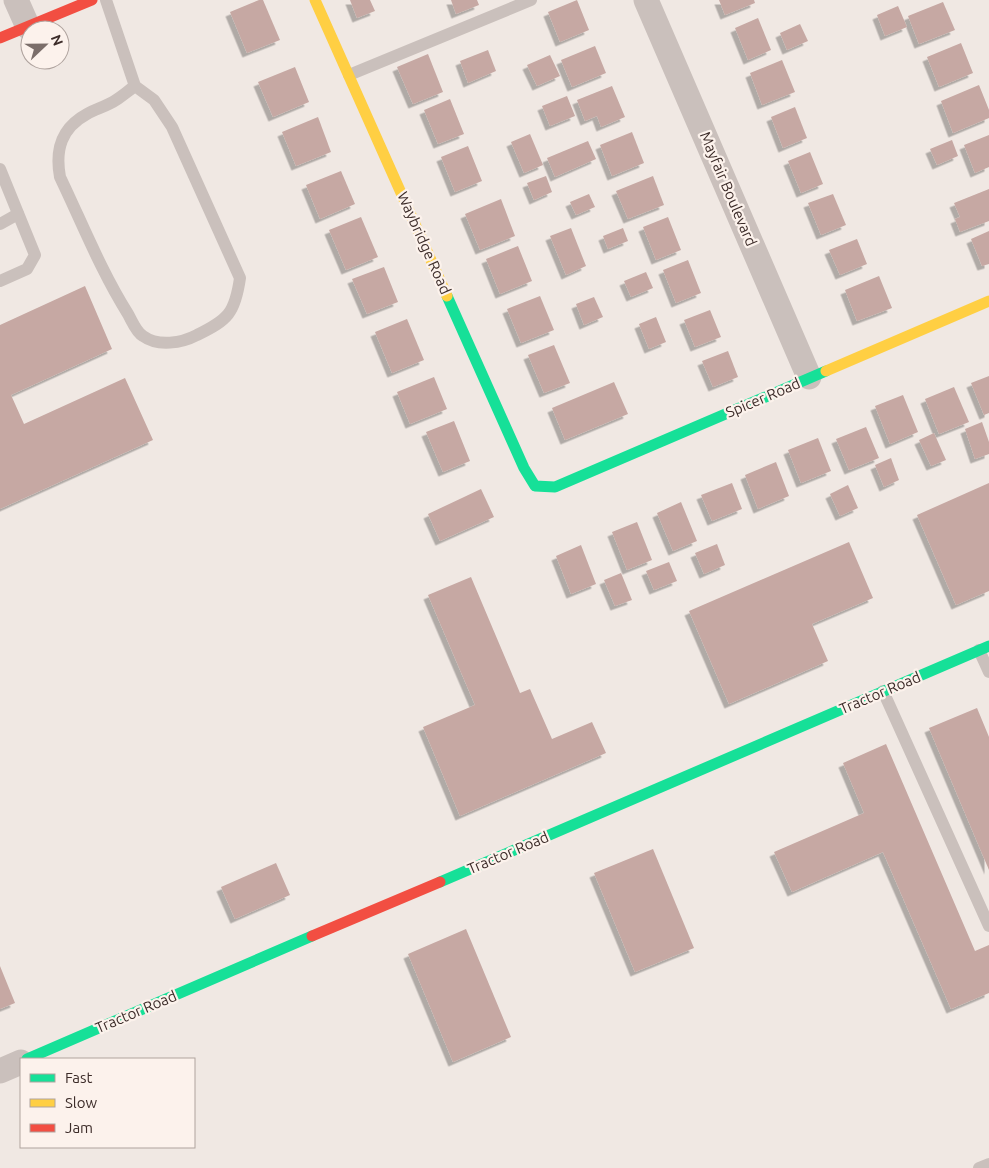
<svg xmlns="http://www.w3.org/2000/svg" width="989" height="1168" font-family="Ubuntu,sans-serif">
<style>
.building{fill:#c6a8a3;filter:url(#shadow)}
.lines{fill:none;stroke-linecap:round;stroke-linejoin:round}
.lane{stroke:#cac0bc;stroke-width:12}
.street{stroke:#cac0bc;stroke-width:25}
.fast{stroke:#16e098;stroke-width:11}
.slow{stroke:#ffcf43;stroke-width:11}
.jam{stroke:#f24e42;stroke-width:11}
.labels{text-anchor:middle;stroke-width:4.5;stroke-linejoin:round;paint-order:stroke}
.street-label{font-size:15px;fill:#3c2c29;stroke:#fcf2ec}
</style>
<defs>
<filter id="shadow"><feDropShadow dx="-4.5" dy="4.5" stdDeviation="0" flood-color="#0004"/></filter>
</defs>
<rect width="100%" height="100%" fill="#f0e8e3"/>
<g class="building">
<path d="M259,0h4l17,40 -33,13 -17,-41z"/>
<path d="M350,0h20l5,11 -18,7z"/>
<path d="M451,0h26l2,5 -23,9z"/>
<path d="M577,0l12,30 -29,12 -12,-30z"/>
<path d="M719,0h35l1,3 -30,12z"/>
<path d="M943,2l12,28 -36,14 -11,-28z"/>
<path d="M898,6l9,21 -22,9 -8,-21z"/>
<path d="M758,18l13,32 -23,10 -13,-32z"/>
<path d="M800,24l8,17 -21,9 -7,-17z"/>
<path d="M961,43l12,30 -34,14 -12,-30z"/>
<path d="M595,46l11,27 -34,14 -11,-27z"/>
<path d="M488,50l8,21 -28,12 -8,-22z"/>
<path d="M428,54l15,38 -30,12 -16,-37z"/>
<path d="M550,55l10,21 -23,10 -10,-21z"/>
<path d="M782,60l13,32 -33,13 -12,-32z"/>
<path d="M295,67l14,35 -36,15 -15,-35z"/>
<path d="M979,85l10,25v8l-36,15 -12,-32z"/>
<path d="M612,86l13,31 -24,10 -4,-11 -12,5 -8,-21z"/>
<path d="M567,96l8,20 -25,10 -8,-20z"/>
<path d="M450,99l14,35 -26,10 -14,-34z"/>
<path d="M795,107l12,31 -24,10 -12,-31z"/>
<path d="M318,117l13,35 -35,14 -14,-34z"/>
<path d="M632,132l12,31 -32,13 -12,-31z"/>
<path d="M530,134l13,31 -19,8 -13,-31z"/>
<path d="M989,135v32l-14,6 -11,-28z"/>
<path d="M952,140l6,16 -21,9 -7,-16z"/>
<path d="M588,141l8,18 -41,18 -8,-19z"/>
<path d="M468,146l14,35 -27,11 -14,-35z"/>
<path d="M810,152l13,32 -22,9 -13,-32z"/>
<path d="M341,171l14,33 -35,15 -14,-34z"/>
<path d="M546,176l6,16 -18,8 -7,-17z"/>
<path d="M653,176l11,29 -36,14 -12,-28z"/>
<path d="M989,189v32l-29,11 -5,-13 5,-2 -6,-14z"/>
<path d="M589,194l6,13 -19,8 -6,-13z"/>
<path d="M833,194l13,31 -25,10 -13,-32z"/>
<path d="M501,199l14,37 -35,14 -15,-36z"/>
<path d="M361,217l17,40 -32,13 -17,-40z"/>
<path d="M668,217l13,33 -25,10 -13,-33z"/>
<path d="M571,228l15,38 -20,9 -16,-39z"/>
<path d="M623,228l5,13 -20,8 -5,-13z"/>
<path d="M989,231v33l-7,2 -11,-27z"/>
<path d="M857,239l10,25 -27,11 -11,-25z"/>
<path d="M518,246l14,35 -32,13 -14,-35z"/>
<path d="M688,260l13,33 -25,10 -13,-33z"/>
<path d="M384,267l14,35 -31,12 -15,-35z"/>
<path d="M646,272l7,16 -22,9 -7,-16z"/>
<path d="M879,276l13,32 -35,13 -12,-31z"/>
<path d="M85,286l27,63 -101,46 13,29 101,-46 28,62 -153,69v-184z"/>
<path d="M540,296l14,34 -33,13 -14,-34z"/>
<path d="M594,297l9,20 -19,8 -8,-21z"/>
<path d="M710,310l11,27 -26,10 -11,-27z"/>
<path d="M656,317l10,25 -17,7 -10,-25z"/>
<path d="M407,319l17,41 -32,13 -17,-41z"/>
<path d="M554,345l16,38 -26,10 -16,-38z"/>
<path d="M728,351l10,26 -25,10 -11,-26z"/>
<path d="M989,376v37l-5,2 -13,-32z"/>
<path d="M434,377l13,32 -37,15 -13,-32z"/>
<path d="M614,382l14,32 -63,26 -13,-32z"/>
<path d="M954,387l15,35 -30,12 -14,-35z"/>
<path d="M903,395l15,37 -28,12 -15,-38z"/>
<path d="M454,421l16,40 -27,11 -17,-40z"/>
<path d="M982,422l7,20v12l-14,5 -10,-30z"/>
<path d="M866,427l13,31 -30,12 -13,-31z"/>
<path d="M934,433l12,27 -15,6 -12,-26z"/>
<path d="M818,438l13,33 -30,12 -13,-33z"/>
<path d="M891,458l8,22 -15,7 -9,-22z"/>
<path d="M776,462l13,34 -31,13 -13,-34z"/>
<path d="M732,483l10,26 -30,12 -11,-26z"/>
<path d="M989,483v108l-33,14 -39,-90z"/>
<path d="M848,485l10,23 -18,8 -10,-22z"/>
<path d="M481,489l13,28 -54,24 -12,-27z"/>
<path d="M681,502l16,39 -24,10 -16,-38z"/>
<path d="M637,522l15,38 -25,10 -15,-38z"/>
<path d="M849,542l24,56 -61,26 16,37 -99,43 -40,-93z"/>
<path d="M717,544l8,21 -21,9 -9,-21z"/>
<path d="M581,545l15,39 -25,10 -15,-38z"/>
<path d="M669,562l8,19 -23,9 -8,-19z"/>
<path d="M621,573l11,27 -17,6 -11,-26z"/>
<path d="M471,577l49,116 10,-4 22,50 40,-17 14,31 -146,63 -37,-89 52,-22 -47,-110z"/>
<path d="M977,708l12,29v133l-60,-142z"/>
<path d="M886,744l89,207 14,-6v48l-38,16 -68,-157 -91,40 -18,-40 90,-39 -21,-50z"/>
<path d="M653,849l41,99 -59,24 -41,-99z"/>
<path d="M276,863l14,32 -55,24 -14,-32z"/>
<path d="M466,929l45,108 -58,25 -45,-108z"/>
<path d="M0,966l15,37 -15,6z"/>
</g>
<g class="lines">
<g class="lane">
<path d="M106,0l29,86 19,14 18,27 68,151c-5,35 -12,42 -43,57 -15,8 -39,12 -54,1 -7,-4 -11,-15 -15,-22 -27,-43 -46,-91 -68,-137 -5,-27 1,-49 27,-63 9,-5 20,-8 29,-14 6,-4 12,-9 19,-14"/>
<path d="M349,75l182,-75"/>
<path d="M0,169l35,86 -8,14 -27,12"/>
<path d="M0,224l18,-10"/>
<path d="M979,650l10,22"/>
<path d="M883,691l106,235"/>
<path d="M979,1168l10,-4"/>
</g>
<g class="street">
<path d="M16,0l12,27"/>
<path d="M646,0l163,377"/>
<path d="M0,1071l21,-9"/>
</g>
<g class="fast">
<path d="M447,296l77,172 11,18 20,1 271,-116"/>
<path d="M440,882l549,-236"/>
<path d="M27,1059l285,-123"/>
</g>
<g class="slow">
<path d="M315,0l132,296"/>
<path d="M826,371l163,-70"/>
</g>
<g class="jam">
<path d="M0,38l92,-38"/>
<path d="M312,936l128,-54"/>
</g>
</g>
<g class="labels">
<g class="street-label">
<text transform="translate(728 189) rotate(67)" y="5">Mayfair Boulevard</text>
<text transform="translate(424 243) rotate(66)" y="5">Waybridge Road</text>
<text transform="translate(763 398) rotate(-23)" y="5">Spicer Road</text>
<text transform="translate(880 693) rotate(-23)" y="5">Tractor Road</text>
<text transform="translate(508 853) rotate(-23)" y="5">Tractor Road</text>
<text transform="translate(136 1012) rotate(-23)" y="5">Tractor Road</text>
</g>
</g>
<rect x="20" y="1058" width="175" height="90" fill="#fcf2ec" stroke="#afa39e"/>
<rect x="30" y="1074" width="25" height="8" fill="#16e098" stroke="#afa39e"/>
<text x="65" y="1083" font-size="15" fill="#3c2c29">Fast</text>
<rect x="30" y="1099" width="25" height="8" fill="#ffcf43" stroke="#afa39e"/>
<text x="65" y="1108" font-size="15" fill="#3c2c29">Slow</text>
<rect x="30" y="1124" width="25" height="8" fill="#f24e42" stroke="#afa39e"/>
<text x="65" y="1133" font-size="15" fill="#3c2c29">Jam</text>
<g transform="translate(45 45) rotate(68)"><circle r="24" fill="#fcf2ec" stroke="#afa39e"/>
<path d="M0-4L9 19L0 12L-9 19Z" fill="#7b6e6a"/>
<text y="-8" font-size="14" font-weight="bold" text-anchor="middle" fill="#3c2c29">N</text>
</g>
</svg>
